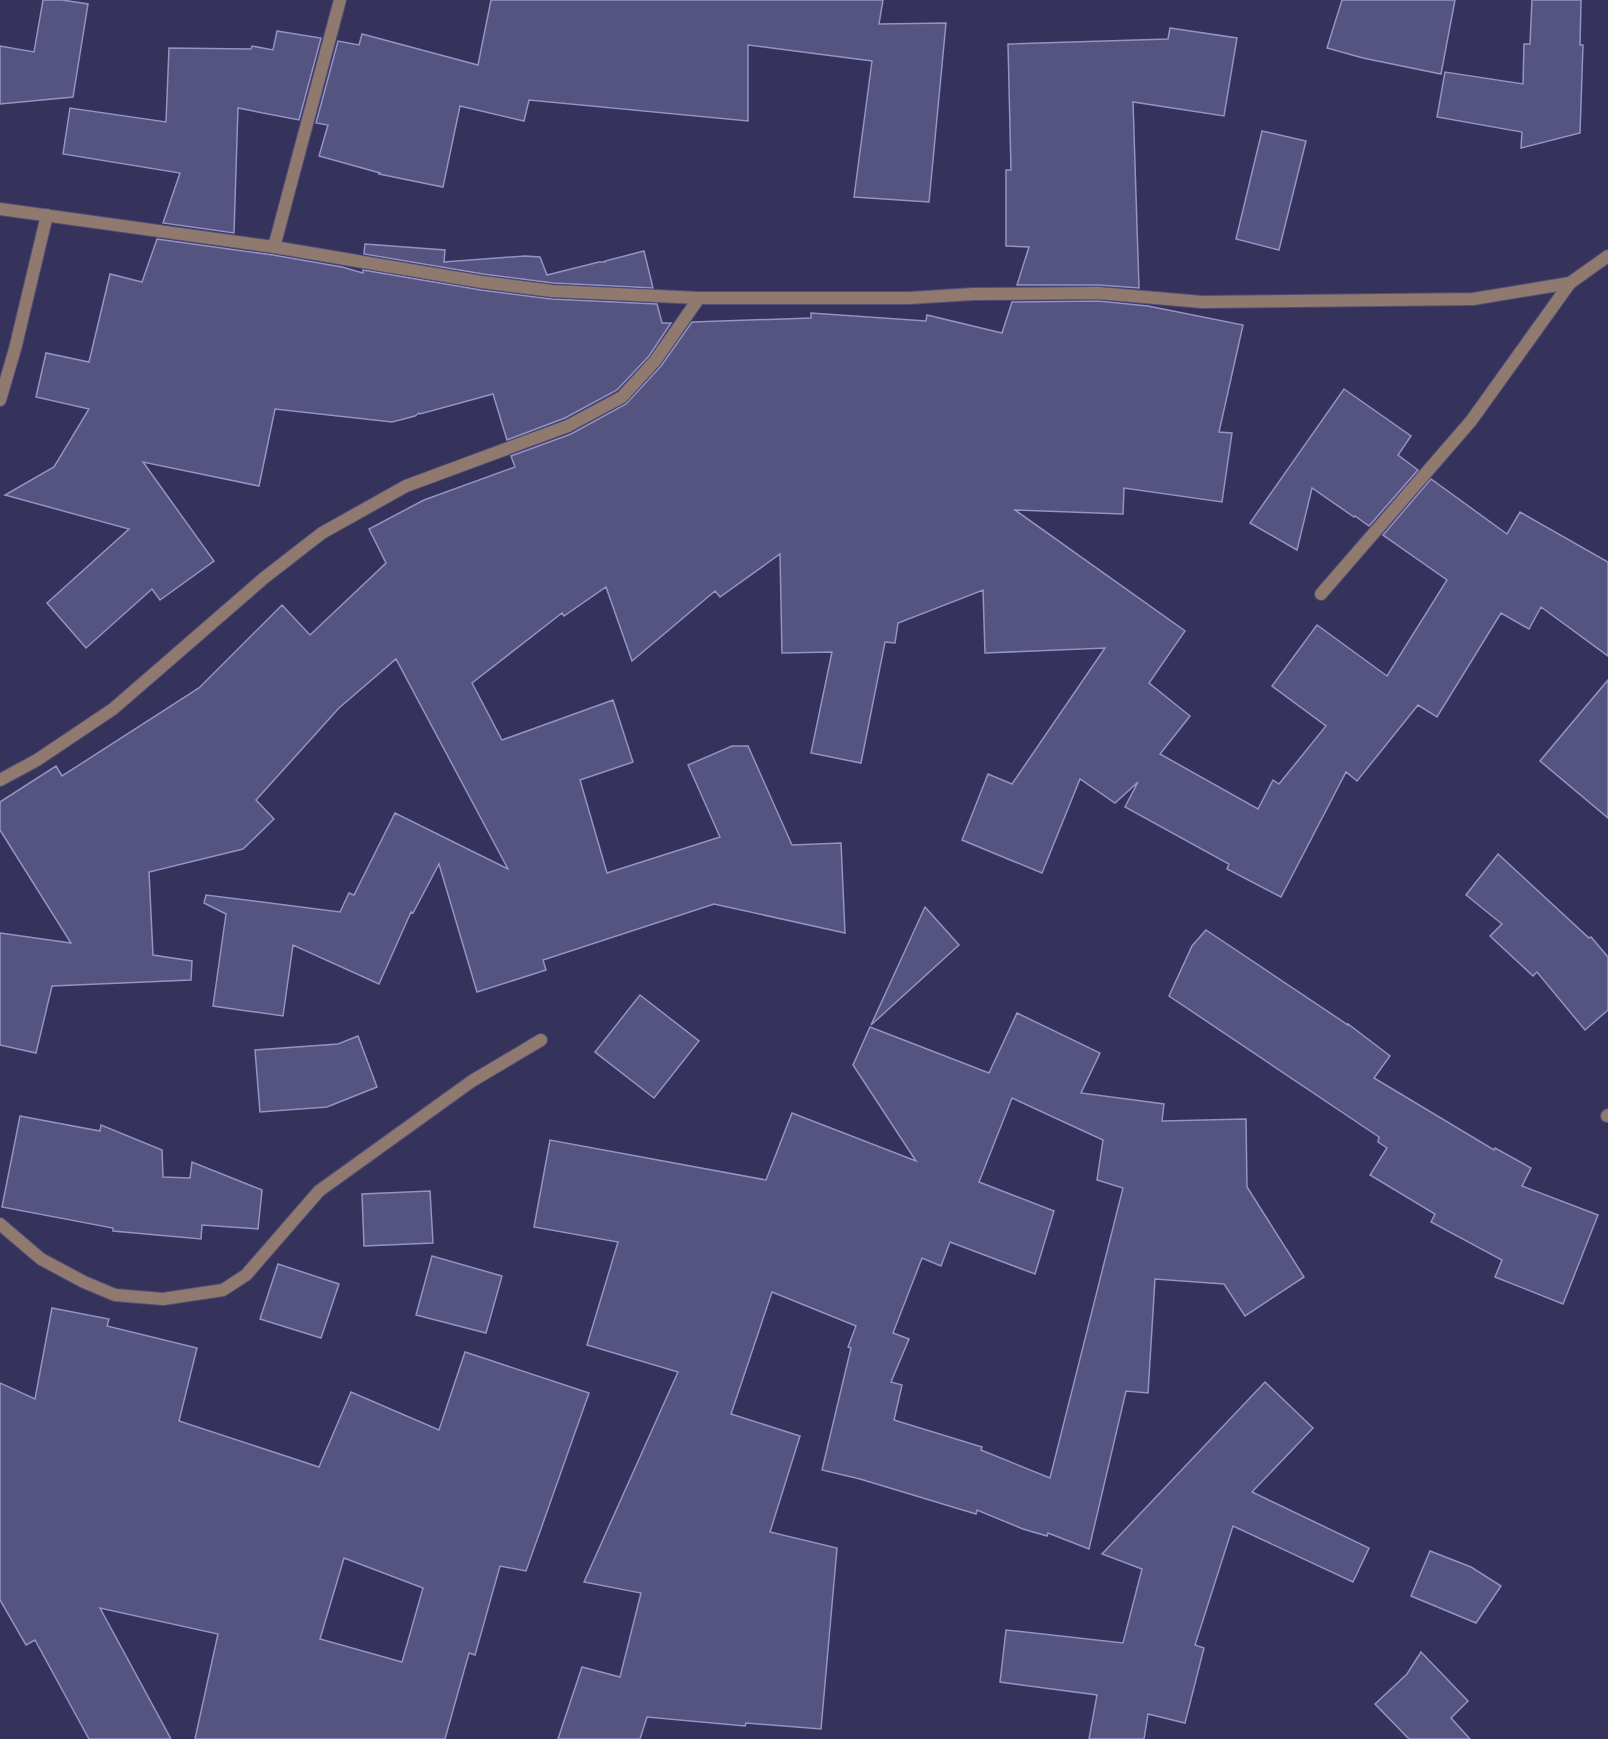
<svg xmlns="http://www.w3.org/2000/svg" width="1608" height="1739" font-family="'Nunito Sans',sans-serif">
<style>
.building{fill:#555380;stroke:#9493c4;stroke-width:1.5;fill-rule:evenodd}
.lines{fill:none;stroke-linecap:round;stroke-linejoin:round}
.minor-casing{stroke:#524f76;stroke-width:14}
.minor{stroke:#90796f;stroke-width:12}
</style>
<rect width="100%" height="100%" fill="#35325c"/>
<g class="building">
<path d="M43,0h19l26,4 -15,93 -73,7v-58l34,6z"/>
<path d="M491,0h392l-4,24 67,-1 -17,179 -75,-5 18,-136 -124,-16v76l-219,-21 -5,21 -64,-15 -17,81 -64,-13 1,-1 -61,-17 9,-31 -12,-2 22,-82 21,4 3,-11 116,31z"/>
<path d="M1342,0h113l-14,74 -78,-16 -36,-10z"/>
<path d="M1532,0h49l-1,45h3l-3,88 -59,15 1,-16 -85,-15 8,-45 78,12 1,-40h6z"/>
<path d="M1170,28l67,10 -13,78 -91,-14 6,186 -41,-3h-81l12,-38 -23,-1v-76h5l-3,-126 160,-5z"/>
<path d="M277,31l44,7 -22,82 -61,-12 -4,125 -71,-10 17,-50 -117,-19 7,-46 96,14 3,-74 82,1 1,-3 21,4z"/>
<path d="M1262,131l44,10 -27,109 -43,-11z"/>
<path d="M157,239l116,16 69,12 21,6v-3l118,20 70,9 106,5 5,19h9l-22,33 -32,34 -52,28 -58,22 -14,-46 -73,20 -1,-1 -4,3 -23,6 -117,-13 -16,77 -116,-24 71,99 -54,39 -8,-11 -66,59 -39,-45 82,-74 -124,-34 49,-28 35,-58 -53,-12 10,-44 43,9 21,-88 32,8z"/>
<path d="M365,244l80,6 -1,12 81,-6 15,1 7,18 52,-13h6v-1l39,-10 9,37 -100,-5 -70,-9 -119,-20z"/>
<path d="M1098,301l50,5 95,19 -24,107 13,1 -10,69 -98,-14 -1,26 -108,-4 170,121 -36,52 41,33 -30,38 98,55 15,-29 6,4 47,-58 -54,-40 45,-61 70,51 60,-96 -64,-45 48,-56 76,55 13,-22 88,50v94l-67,-49 -12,22 -28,-16 -64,104 -19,-12 -61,76 -11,-9 -65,125 -54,-28 2,-5 -104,-57 13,-25 -23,21 -35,-24 -38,94 -80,-33 26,-66 24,10 93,-136 -120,5 -2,-63 -85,33 -3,20 -10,-1 -24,121 -50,-10 21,-101 -50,1 -2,-99 -60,43 -5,-6 -83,70 -26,-74 -42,29 -2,-3 -90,70 30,57 111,-40 20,62 -53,18 27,93 113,-36 -32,-72 44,-19h16l44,99 49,-2 4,90 -131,-29 -171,56 3,10 -69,22 -38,-128 -26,49 -2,-1 -32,72 -86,-39 -10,71 -70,-10 13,-92 -22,-11 2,-8 134,17 9,-19 5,2 41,-82 113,56 -112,-210 -57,49 -83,92 18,19 -31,30 -94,23 4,83 39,6 -1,19 -139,6 -16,67 -36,-8v-112l71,10 -71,-113v-28l56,-36 6,10 137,-88 83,-83 28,30 76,-72 -17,-34 55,-29 91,-33 -4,-11 60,-22 55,-30 35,-38 31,-44 119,-4v-5l115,8 1,-6 75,18 10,-31z"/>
<path d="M1344,389l67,47 -13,19 20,15 -49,56 -14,-10 -1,1 -42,-29 -15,62 -47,-27z"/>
<path d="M1608,680v138l-68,-57z"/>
<path d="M1498,854l91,84 2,-1 17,20v53l-23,20 -48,-58 -4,4 -43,-40 12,-12 -36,-29z"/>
<path d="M925,907l34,38 -88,80z"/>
<path d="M1206,930l142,95v-1l42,32 -16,22 120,72 1,-2 36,20 -9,18 76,29 -35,89 -68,-27 7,-17 -71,-38 4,-8 -65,-39 17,-27 -9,-6 1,-5 -210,-141 23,-50z"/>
<path d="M640,995l59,46 -45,57 -59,-46z"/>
<path d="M1017,1013l83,40 -19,40 83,11 -2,17 84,-2 1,68 57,90 -59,39 -21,-32 -69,-5 -7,114 -22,-2 -37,158 -41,-16 -1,3 -24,-7 -46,-19 -1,4 -116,-35 -38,-9 29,-122 -3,-1 8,-21 -84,-34 -41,122 69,22 -30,96 67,16 -16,181 -75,-6 -1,3 -98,-9 -7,22h-82l24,-72 38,10 21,-84 -57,-11 94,-210 -91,-27 31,-103 -84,-15 16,-87 216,40 26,-67 124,48 -63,-96 17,-38 119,46zM1012,1098l91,42 -6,40 26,8 -73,290 -69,-28 1,-3 -88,-27 8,-35 -11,-3 18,-43 -16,-6 29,-75 19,8 9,-24 85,32 19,-63 -75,-29z"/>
<path d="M358,1036l19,51 -50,20 -67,5 -5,-62 83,-6z"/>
<path d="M20,1116l80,15 1,-6 61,25 1,27 27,1 2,-16 70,28 -4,39 -56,-4 -1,14 -88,-8v-3l-111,-21z"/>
<path d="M430,1191l3,52 -69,3 -2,-52z"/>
<path d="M432,1256l70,20 -16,57 -70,-18z"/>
<path d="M278,1264l61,20 -18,54 -61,-19z"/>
<path d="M52,1308l57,11 -2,7 90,22 -18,73 140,46 32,-75 88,38 26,-78 124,41 -63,178 -26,-5 -25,89 -6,-2 -24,86h-250l23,-105 -118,-26 71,131h-82l-54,-99 -9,5 -26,-45v-217l35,16zM344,1558l79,30 -21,74 -82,-23z"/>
<path d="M1265,1382l48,46 -61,64 117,56 -16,34 -120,-56 -38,119 9,3 -19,75 -37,-9 -4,25h-55l8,-44 -97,-13 6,-52 117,13 19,-74 -40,-15z"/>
<path d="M1430,1551l41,16 30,19 -25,37 -65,-27z"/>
<path d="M1421,1652l47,49 -17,17 19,21h-61l-34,-35 32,-30z"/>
</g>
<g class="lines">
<g class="minor-casing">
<g id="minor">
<path d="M0,209l274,38 208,35 70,9 147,7h210l64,-4 125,-1 104,9 271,-3 97,-16 38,-27"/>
<path d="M274,247l66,-247"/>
<path d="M0,400l15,-51 32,-134"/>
<path d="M1321,594l150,-173 99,-138"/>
<path d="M0,780l37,-20 76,-51 151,-131 58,-45 84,-47 162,-60 54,-29 33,-36 44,-63"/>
<path d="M1607,1116l1,-1"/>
<path d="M0,1224l41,35 43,23 31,13 48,4 60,-9 23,-15 73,-84 153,-110 69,-41"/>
</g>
</g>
<use href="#minor" class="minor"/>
</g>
</svg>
